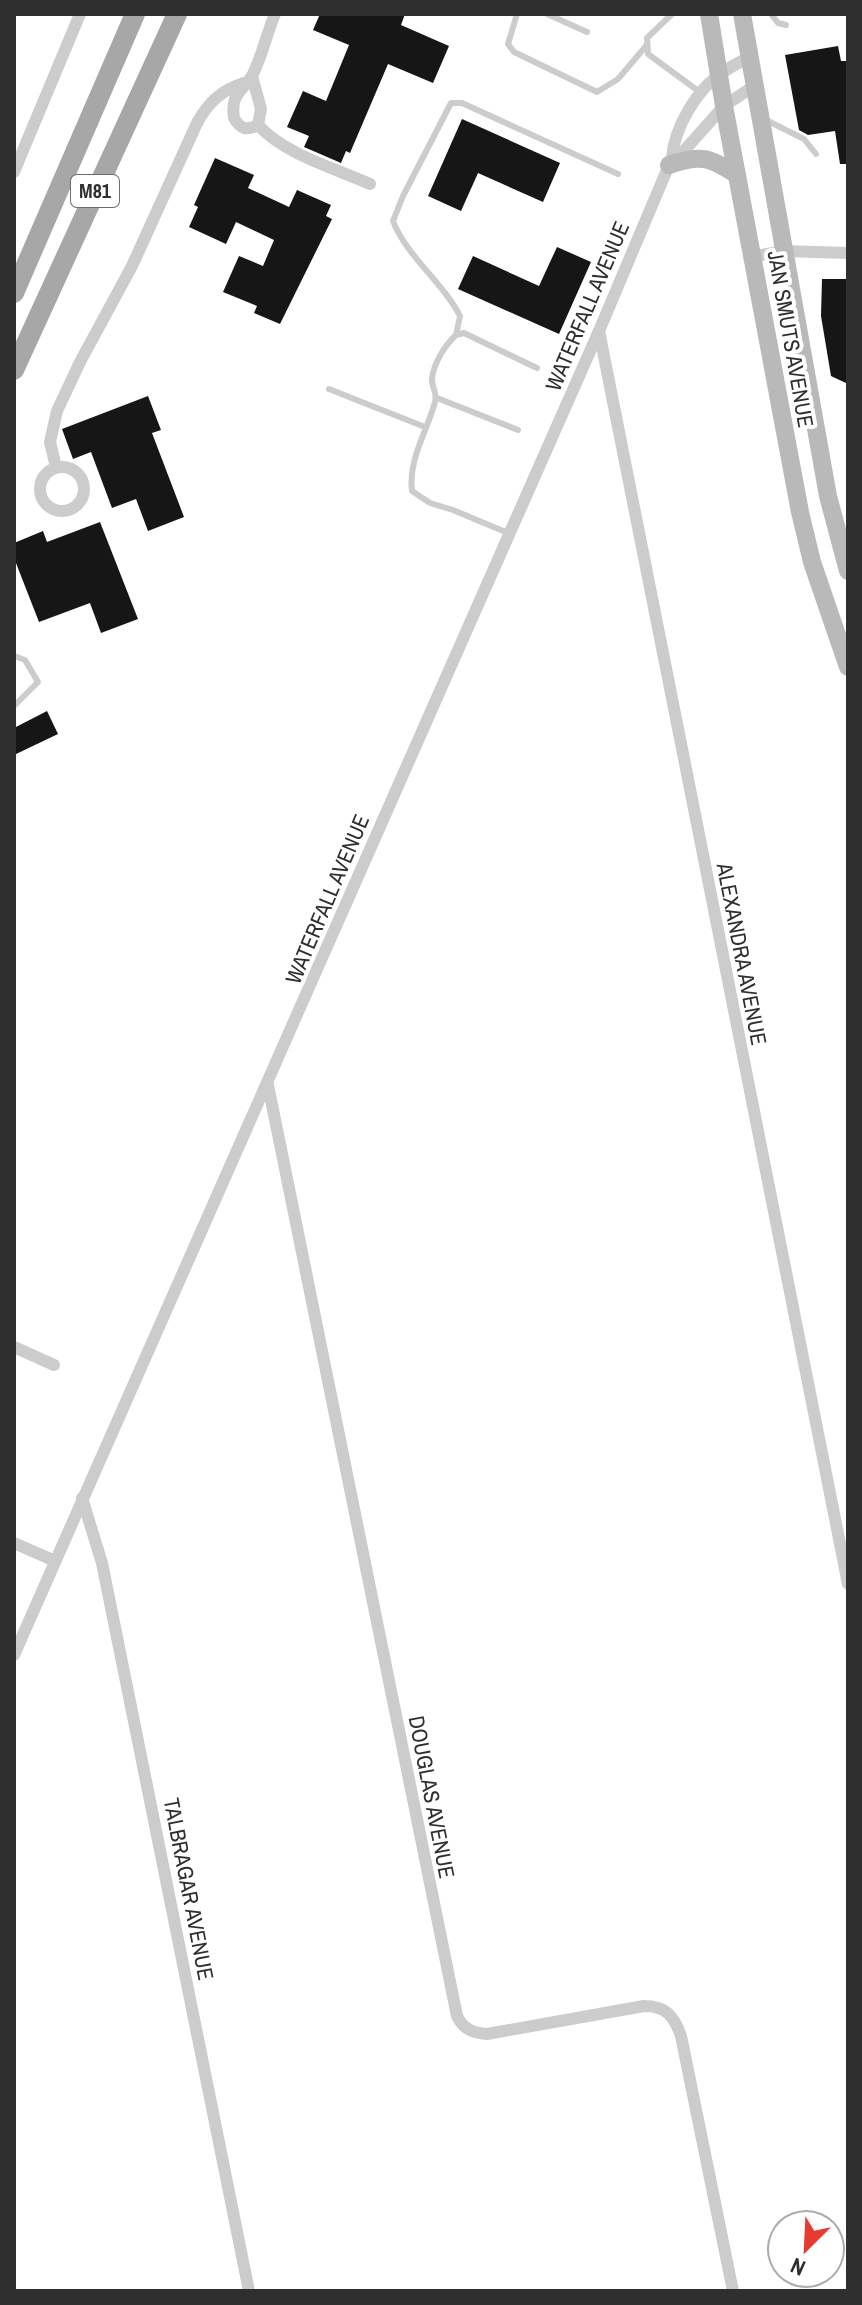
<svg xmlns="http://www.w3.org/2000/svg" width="862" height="2305" font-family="'Archivo Narrow',sans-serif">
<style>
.building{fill:#161616}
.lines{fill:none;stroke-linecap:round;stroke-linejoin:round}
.lane{stroke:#ccc;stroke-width:6}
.street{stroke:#ccc;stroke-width:12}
.secondary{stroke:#b9b9b9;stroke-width:18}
.primary{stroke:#a7a7a7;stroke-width:20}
.labels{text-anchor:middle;stroke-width:8;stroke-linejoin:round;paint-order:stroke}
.shield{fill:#fff;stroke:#6d6d6d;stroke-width:2}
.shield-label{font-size:20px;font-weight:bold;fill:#2f2f2f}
.street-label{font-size:22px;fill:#2f2f2f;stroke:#fff}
</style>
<rect width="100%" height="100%" fill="#fff"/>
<g class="building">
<path d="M320,14h85l-4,11 48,21 -16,37 -45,-19 -38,89 -4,-2 -5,12 -37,-16 5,-11 -22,-9 16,-36 23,10 23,-56 -36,-15z"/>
<path d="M838,46l3,15h7v103h-8l-5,-33 -27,4 -9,-5 -14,-75z"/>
<path d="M462,119l98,44 -17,39 -65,-29 -17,38 -33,-15z"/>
<path d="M215,158l39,17 -6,13 41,19 8,-17 34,15 -5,11 6,3 -52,105 -26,-11 3,-7 -34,-14 16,-36 24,10 11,-26 -38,-18 -10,22 -37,-17 9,-20 -4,-2z"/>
<path d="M557,247l34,15 -32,72 -101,-45 15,-33 66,30z"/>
<path d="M822,279h26v105l-17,-8 -10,-60z"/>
<path d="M148,396l13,34 -9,3 32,84 -36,14 -12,-32 -24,9 -21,-56 -18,7 -11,-30z"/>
<path d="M100,522l38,97 -37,14 -11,-30 -51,19 -25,-64v-15l29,-12 4,11z"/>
<path d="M47,711l11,23 -44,21v-27z"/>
</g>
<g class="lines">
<g class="lane">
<path d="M517,14l-9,30 6,8 83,40 21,-13 28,-33"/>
<path d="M547,14l40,18"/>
<path d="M672,14l-25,24 1,16 53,39"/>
<path d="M771,14l7,9 8,2"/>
<path d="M764,119l40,20 12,15"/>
<path d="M456,335l4,-19c-18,-35 -53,-59 -67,-95l10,-25 48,-93h11l156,71"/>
<path d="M329,389l96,38"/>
<path d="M437,398l81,32"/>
<path d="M508,533l-55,-23 -23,-7 -18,-12c-4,-32 15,-59 23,-89 3,-8 -4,-16 -3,-24 2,-15 13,-33 24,-43l8,-2 73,35"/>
<path d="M14,656l11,4 13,22 -24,24"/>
</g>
<g class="street">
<path d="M252,76l9,33 -3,16c-11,6 -18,4 -24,-7 -4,-26 10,-27 19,-44 9,-18 14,-41 22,-60"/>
<path d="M258,125c28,30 74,42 112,59"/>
<path d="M672,158l10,-5 42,-47 30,-20"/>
<path d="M14,172l66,-158"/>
<path d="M751,257l32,-6 65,2"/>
<path d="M599,331l249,1253"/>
<path d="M56,467l-6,-25 7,-31 23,-49 52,-96 65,-143c11,-20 24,-33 47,-40"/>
<circle cx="62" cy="489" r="22"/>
<path d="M268,1085l189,931c6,13 16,17 30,18l157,-28c22,0 30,10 37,30l52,255"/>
<path d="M14,1347l40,18"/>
<path d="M82,1498l20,65 147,728"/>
<path d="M14,1543l41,18"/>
<path d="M14,1655l585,-1324 73,-173c2,-30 25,-69 50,-85 8,-6 18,-11 27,-16"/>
</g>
<g class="secondary">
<path d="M709,14l15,92 76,406 12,50 36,105"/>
<path d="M742,14l86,482 20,75"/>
<path d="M669,165c31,-11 41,-8 68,10"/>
</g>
<g class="primary">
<path d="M14,293l121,-279"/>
<path d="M14,370l163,-356"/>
</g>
</g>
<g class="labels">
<rect class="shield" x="71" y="175" width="48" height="32" rx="6"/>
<g class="shield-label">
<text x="95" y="198">M81</text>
</g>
<g class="street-label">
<text transform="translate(587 306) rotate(-67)" y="8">WATERFALL AVENUE</text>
<text transform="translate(791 339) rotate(80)" y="8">JAN SMUTS AVENUE</text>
<text transform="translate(327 899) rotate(-67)" y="8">WATERFALL AVENUE</text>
<text transform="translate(742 954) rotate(79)" y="8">ALEXANDRA AVENUE</text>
<text transform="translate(432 1797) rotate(79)" y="8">DOUGLAS AVENUE</text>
<text transform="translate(189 1889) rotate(79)" y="8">TALBRAGAR AVENUE</text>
</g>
</g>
<rect width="862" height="2305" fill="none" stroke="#2f2f2f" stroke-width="32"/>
<g transform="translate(806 2249) rotate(204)"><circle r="38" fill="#ffffff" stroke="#acacac" stroke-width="2"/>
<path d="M0-6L14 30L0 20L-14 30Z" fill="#e73b30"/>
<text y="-12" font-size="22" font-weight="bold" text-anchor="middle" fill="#2f2f2f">N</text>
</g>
</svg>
